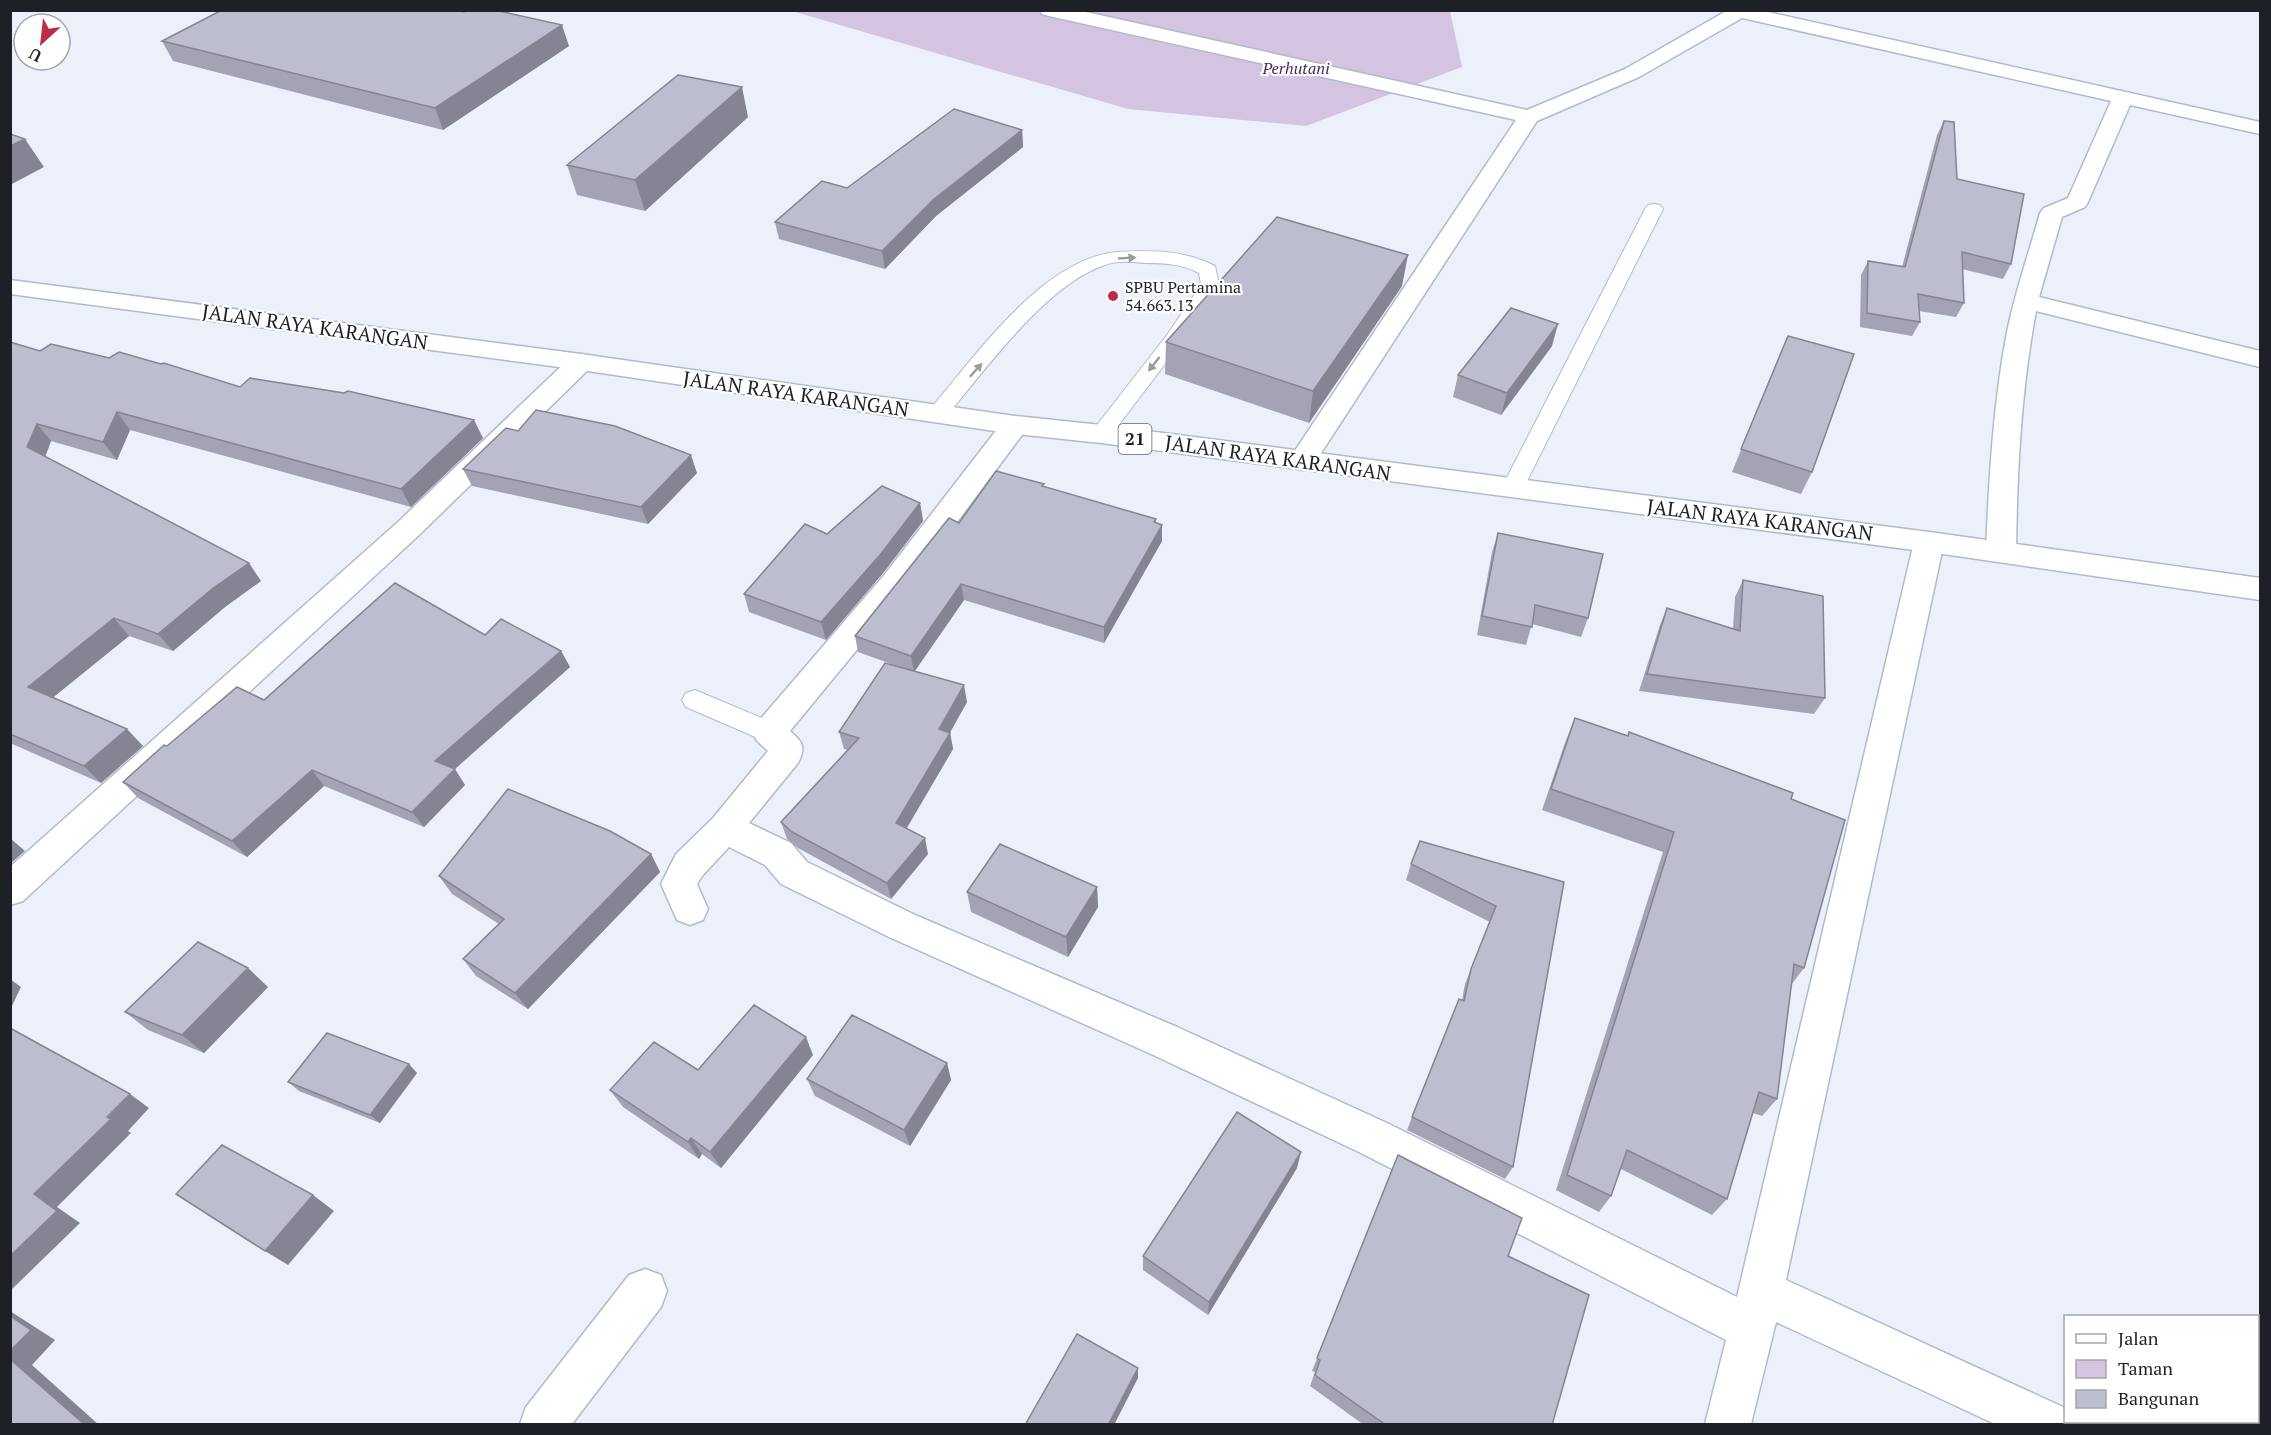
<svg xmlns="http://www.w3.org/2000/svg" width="2271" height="1435" font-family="'PT Serif',serif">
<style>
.green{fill:#d4c4e2}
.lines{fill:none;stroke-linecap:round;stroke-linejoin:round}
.service-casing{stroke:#b1bacc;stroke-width:2}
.minor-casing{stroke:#b1bacc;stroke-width:3}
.trunk-casing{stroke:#b1bacc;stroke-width:3}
.service{fill:#fff;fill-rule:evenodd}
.minor{fill:#fff;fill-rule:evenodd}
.trunk{fill:#fff;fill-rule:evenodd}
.wall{fill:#a3a3b3}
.shaded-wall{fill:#848492}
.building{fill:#bdbdd0;stroke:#848492;stroke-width:1.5}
.oneway{fill:#999b9e}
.poi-dot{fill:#bc2b48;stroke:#fff;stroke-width:2}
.labels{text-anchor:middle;stroke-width:4.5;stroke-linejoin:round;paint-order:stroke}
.far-park-label{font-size:16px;font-style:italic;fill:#462d58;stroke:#fff}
.far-poi-label{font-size:16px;fill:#1d2027;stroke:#fff;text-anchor:start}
.shield{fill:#fff;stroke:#616368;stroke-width:1.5}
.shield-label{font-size:18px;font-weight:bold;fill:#1d2027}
.street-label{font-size:20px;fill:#1d2027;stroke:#fff}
</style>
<rect width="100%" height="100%" fill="#ebf0fb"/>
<path class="green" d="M792,11h658l12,56 -156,59 -178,-17z"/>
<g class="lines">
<g class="service-casing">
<g id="service">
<path d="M1654,204l6,1 3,4 -140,280 -3,5 -8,2 -8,-2 -3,-5 144,-280 3,-4z"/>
<path d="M1117,252c33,-2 68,-2 98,14l4,18 -38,59 -73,96 -7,2 -7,-2 -4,-5 77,-99 27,-40 7,-11 -2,-11c-17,-9 -34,-10 -53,-10 -13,-1 -29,-3 -41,2 -60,20 -120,106 -161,154l-7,2 -7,-2 -3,-5 3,-5c46,-53 112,-150 187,-157z"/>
<path d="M695,690l83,35 4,7 -4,7 -9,3 -9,-3 -74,-32 -4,-7 4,-7z"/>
</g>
</g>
<g class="minor-casing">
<g id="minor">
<path d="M1040,10h37l450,100 98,-41 103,-59h31l501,112v12l-130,-29 -42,97 -3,5 -23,10 -23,80 221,54v16l-224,-56c-15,80 -19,160 -20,241l-4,7 -11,3 -11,-3 -4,-7c3,-73 7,-147 21,-220 8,-40 22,-79 33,-119l4,-5 24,-10 43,-97 -369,-83 -103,59 -102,44 -225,346 -10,3 -10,-3 -4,-6 4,-6 224,-335 -467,-104 -7,-2z"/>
<path d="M581,354l9,2 4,6 -4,6 -172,168 -395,365 -13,4v-38l388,-345 174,-166z"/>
<path d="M1015,416l10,3 4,6 -4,6 -118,158 -117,142c13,11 16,17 8,32l-49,60 42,20 16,19 108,53 262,112 212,97 348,173 177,-755 5,-7 10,-3 10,3 5,7 -158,738 277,127 3,15h2l1,2h-74l-219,-102 -25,102h-46l21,-84 -367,-188 -210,-99 -260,-116 -108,-53 -16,-19 -36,-18 -27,29 -5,8 11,25 -5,11 -13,5 -13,-5 -16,-36 15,-30 37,-36 55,-67 -11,-10 -5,-9 5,-9 128,-149 120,-155z"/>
<path d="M645,1269l16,6 6,16 -6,16 -89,117h-52l6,-17 103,-132z"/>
</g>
</g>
<g class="trunk-casing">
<path id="trunk" d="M10,280l571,74 434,62 86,9 828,107 331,46v22l-331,-48 -828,-109 -86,-9 -434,-64 -571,-76z"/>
</g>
<use href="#service" class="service"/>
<use href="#minor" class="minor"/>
<use href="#trunk" class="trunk"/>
</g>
<g class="wall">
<path d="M162,41l407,5 -126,84 -270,-69z"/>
<path d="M748,117l-103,94 -68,-16 -10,-30z"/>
<path d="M1944,121l13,58 54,85 -8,15 -41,-10 2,34 -8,14 -37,-6 1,11 -8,14 -52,-9 1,-52 7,-14 34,6 35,-132z"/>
<path d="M1022,130l1,17 -87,69 -51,53 -106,-30 -4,-17 72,-34z"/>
<path d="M1402,286l-93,137 -144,-49 1,-32z"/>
<path d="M1788,336l24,136 -11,22 -69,-22z"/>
<path d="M10,342l30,9 69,7 374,80 -72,69 -281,-77 -13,30 -66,-19 -6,16 216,124 -36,26 -52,44 -44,-15 -76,61 90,49 -42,37 -91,-40z"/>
<path d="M1552,346l-51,69 -48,-18 5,-22z"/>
<path d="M463,469l234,4 -49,51 -176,-38z"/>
<path d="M1044,487l112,32v3l6,19 -58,102 -140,-43 -49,71 52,31 -17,30 3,17 -46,79 21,26 -37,45 -93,-51 -11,-9 -6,-17 67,-72 -4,-1 -5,-17 61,-65 -42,-15 -3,-16 104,-113z"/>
<path d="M920,503l3,18 -40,52 -57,67 -77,-28 -5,-18 83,-60z"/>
<path d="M1498,533l90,85 -7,19 -49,-13 -6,21 -49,-10 15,-83z"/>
<path d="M1743,580l82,118 -11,16 -175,-23 21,-66 7,-17 66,21 2,-32z"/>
<path d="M561,651l9,16 -116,102 11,16 -41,42 -100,-41 -77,71 -109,-59 -15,-16 44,-36 97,-46z"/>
<path d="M1575,718l216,81 13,169 -13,17 -14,114 -15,17 -9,-3 -26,86 -15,16 -91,-46 -10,27 -12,16 -43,-22 107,-338 -121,-42 24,-70z"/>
<path d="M651,854l9,18 -132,137 -52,-33 -13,-17 36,-35 -47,-30 -13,-18z"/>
<path d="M1411,864l153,18 -51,285 -8,12 -98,-49 52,-131 3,1 3,-16 25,-62 -84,-42z"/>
<path d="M1097,887l1,20 -30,50 -97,-45 -4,-20z"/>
<path d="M268,987l-64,66 -56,-23 -23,-18z"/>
<path d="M813,1055l-92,113 -19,-14 -3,5 -76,-52 -13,-17 88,-20z"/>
<path d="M947,1063l4,17 -41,66 -95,-50 -8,-17z"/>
<path d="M417,1073l-37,50 -81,-32 -11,-9z"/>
<path d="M1398,1155l110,101 44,169h-188l-54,-39 5,-14 -3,-1z"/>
<path d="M1297,1168l-89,147 -65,-45v-14z"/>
</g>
<g class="shaded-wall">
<path d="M562,25l7,21 -126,84 -8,-22z"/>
<path d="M742,87l6,30 -103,94 -10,-31z"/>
<path d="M1022,130l1,17 -87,69 -51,53 -3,-18 52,-52z"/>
<path d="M25,139l19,28 -34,18v-39z"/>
<path d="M1408,255l-6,31 -93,137 4,-32z"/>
<path d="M1558,324l-6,22 -51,69 6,-22z"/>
<path d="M117,412l13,18 -13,30 -14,-18z"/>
<path d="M474,420l9,18 -72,69 -10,-18z"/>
<path d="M37,424l14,17 -9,24 -15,-18z"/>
<path d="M691,455l6,18 -49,51 -7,-17z"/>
<path d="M920,503l3,18 -40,52 -57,67 -5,-18z"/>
<path d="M1162,525v16l-58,102v-16z"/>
<path d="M249,563l12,18 -36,26 -52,44 -15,-17 54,-45z"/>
<path d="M961,584l3,16 -50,72 -3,-16z"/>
<path d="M114,618l15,18 -84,68 -17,-17z"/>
<path d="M561,651l9,16 -124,110 -11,-16z"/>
<path d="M964,685l3,17 -24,43 7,-12 3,16 -53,90 -4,-16 43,-94z"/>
<path d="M127,729l16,17 -42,37 -17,-17z"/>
<path d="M455,769l10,16 -41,42 -12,-15z"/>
<path d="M312,770l12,16 -77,71 -15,-16z"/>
<path d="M10,838l15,13 -15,13z"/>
<path d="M925,838l3,16 -37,45 -4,-16z"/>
<path d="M651,854l9,18 -132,137 -13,-16z"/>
<path d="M1097,887l1,20 -30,50 -2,-20z"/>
<path d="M248,968l20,19 -64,66 -22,-18z"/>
<path d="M10,979l11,8 -11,23z"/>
<path d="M806,1037l7,18 -92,113 -11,-16z"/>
<path d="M947,1063l4,17 -41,66 -6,-16z"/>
<path d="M409,1064l8,9 -37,50 -10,-8z"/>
<path d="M130,1094l19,14 -21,23 3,2 -74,74 23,16 -70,68v-35l24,-62z"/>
<path d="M691,1138l11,16 -3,5 -11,-17z"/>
<path d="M1301,1152l-4,16 -89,147 1,-13z"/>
<path d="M313,1195l21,16 -46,54 -23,-14z"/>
<path d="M10,1311l45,29 -23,25 67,60h-14l-75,-66z"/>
<path d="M1138,1368v10l-24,47h-6z"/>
</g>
<g class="building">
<path d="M222,10h236l6,2 3,-2h28l67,15 -127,83 -273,-67z"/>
<path d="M678,75l64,12 -107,93 -68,-15z"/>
<path d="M954,109l68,21 -88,69 -52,52 -107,-29 47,-41 25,7z"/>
<path d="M1944,121l10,1 3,57 67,15 -13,70 -49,-12 2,51 -46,-9 2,28 -53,-9 1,-52 37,6z"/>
<path d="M10,134l15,5 -15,7z"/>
<path d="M1277,217l131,38 -95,136 -147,-49z"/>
<path d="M1511,308l47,16 -51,69 -49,-18z"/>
<path d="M1788,336l66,18 -42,118 -71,-23z"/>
<path d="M10,342l30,9 11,-7 58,14 10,-6 42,12 3,-1 76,24 10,-9 94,15 4,-2 126,29 -73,69 -284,-77 -14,30 -66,-18 -10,23 222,116 -37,26 -54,45 -44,-16 -86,69 99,42 -43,37 -74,-32z"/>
<path d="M536,410l79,16 76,29 -50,52 -178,-38 43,-41 12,3z"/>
<path d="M996,471l48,13 -2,2 114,33 -2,3 8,3 -58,102 -143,-43 -50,72 -56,-20 94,-118 10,5z"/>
<path d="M882,486l38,17 -40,52 -59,67 -77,-28 61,-70 22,10z"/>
<path d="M1498,533l105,21 -15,64 -53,-13 -3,22 -50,-11z"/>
<path d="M1743,580l80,16 2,102 -178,-24 20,-66 73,23z"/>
<path d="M395,583l90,52 16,-16 60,32 -126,110 20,8 -43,43 -100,-42 -80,71 -109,-59 41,-37 3,1 70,-59 27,13z"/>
<path d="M885,663l79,22 -25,44 11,4 -54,90 29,15 -38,45 -95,-51 -11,-10 78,-84 -20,-6z"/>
<path d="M1575,718l53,18 1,-4 164,61 -2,6 54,21 -41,148 -10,-4 -17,135 -18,-7 -32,107 -100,-49 -16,46 -44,-21 107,-343 -123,-43z"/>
<path d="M508,789l102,42 41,23 -136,139 -52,-34 41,-40 -65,-43z"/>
<path d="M1420,841l144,41 -51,285 -101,-50 47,-118 5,2 7,-32 25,-63 -85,-42z"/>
<path d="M1000,844l97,43 -31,50 -99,-45z"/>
<path d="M198,942l50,26 -66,67 -57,-23z"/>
<path d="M754,1005l52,32 -96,115 -19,-14 -3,4 -78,-52 44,-48 44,28z"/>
<path d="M852,1015l95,48 -43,67 -97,-51z"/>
<path d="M10,1028l120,66 -23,23 4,2 -77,75 23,17 -47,45z"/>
<path d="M327,1033l82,31 -39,51 -82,-33z"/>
<path d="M1237,1112l64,40 -92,150 -66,-46z"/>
<path d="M222,1145l91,50 -48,56 -89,-57z"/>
<path d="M1398,1155l124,63 -14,38 81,39 -37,130h-166l-71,-50 5,-15 -3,-2z"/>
<path d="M10,1316l21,14 -21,21z"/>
<path d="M1077,1334l61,34 -30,57h-83z"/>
<path d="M10,1359l75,66h-75z"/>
</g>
<defs><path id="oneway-solid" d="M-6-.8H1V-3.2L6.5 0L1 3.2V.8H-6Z" transform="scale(1.5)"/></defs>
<g class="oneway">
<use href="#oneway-solid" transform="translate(1127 258) rotate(-3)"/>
<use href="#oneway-solid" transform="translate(1154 364) rotate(128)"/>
<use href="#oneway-solid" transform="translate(976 370) rotate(-48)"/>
</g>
<circle class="poi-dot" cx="1113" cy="296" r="6"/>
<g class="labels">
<g class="far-park-label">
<text x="1296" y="74">Perhutani</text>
</g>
<g class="far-poi-label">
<text x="1125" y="293">SPBU Pertamina<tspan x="1125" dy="18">54.663.13</tspan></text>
</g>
<rect class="shield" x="1118.5" y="424" width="33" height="30" rx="4.5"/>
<g class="shield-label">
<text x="1135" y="445">21</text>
</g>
<g class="street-label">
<text transform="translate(315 327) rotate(8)" y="7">JALAN RAYA KARANGAN</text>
<text transform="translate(796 394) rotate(8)" y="7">JALAN RAYA KARANGAN</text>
<text transform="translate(1278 458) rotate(8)" y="7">JALAN RAYA KARANGAN</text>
<text transform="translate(1760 520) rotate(7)" y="7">JALAN RAYA KARANGAN</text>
</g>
</g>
<rect width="2271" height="1435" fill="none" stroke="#1d2027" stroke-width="24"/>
<rect x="2064" y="1315" width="195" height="108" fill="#ffffff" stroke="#a5a6a9" stroke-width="1.5"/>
<rect x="2076" y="1334" width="30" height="9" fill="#ffffff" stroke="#a5a6a9" stroke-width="1.5"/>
<text x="2118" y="1345" font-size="18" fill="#1d2027">Jalan</text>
<rect x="2076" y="1360" width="30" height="18" fill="#d4c4e2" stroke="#a5a6a9" stroke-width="1.5"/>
<text x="2118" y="1375" font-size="18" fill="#1d2027">Taman</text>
<rect x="2076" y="1390" width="30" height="18" fill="#bdbdd0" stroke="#a5a6a9" stroke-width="1.5"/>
<text x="2118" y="1405" font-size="18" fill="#1d2027">Bangunan</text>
<g transform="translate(42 42) rotate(207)"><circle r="28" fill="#ffffff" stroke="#a5a6a9" stroke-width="1.5"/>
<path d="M0-4.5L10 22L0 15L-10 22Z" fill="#bc2b48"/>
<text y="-9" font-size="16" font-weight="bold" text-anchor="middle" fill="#1d2027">U</text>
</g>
</svg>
